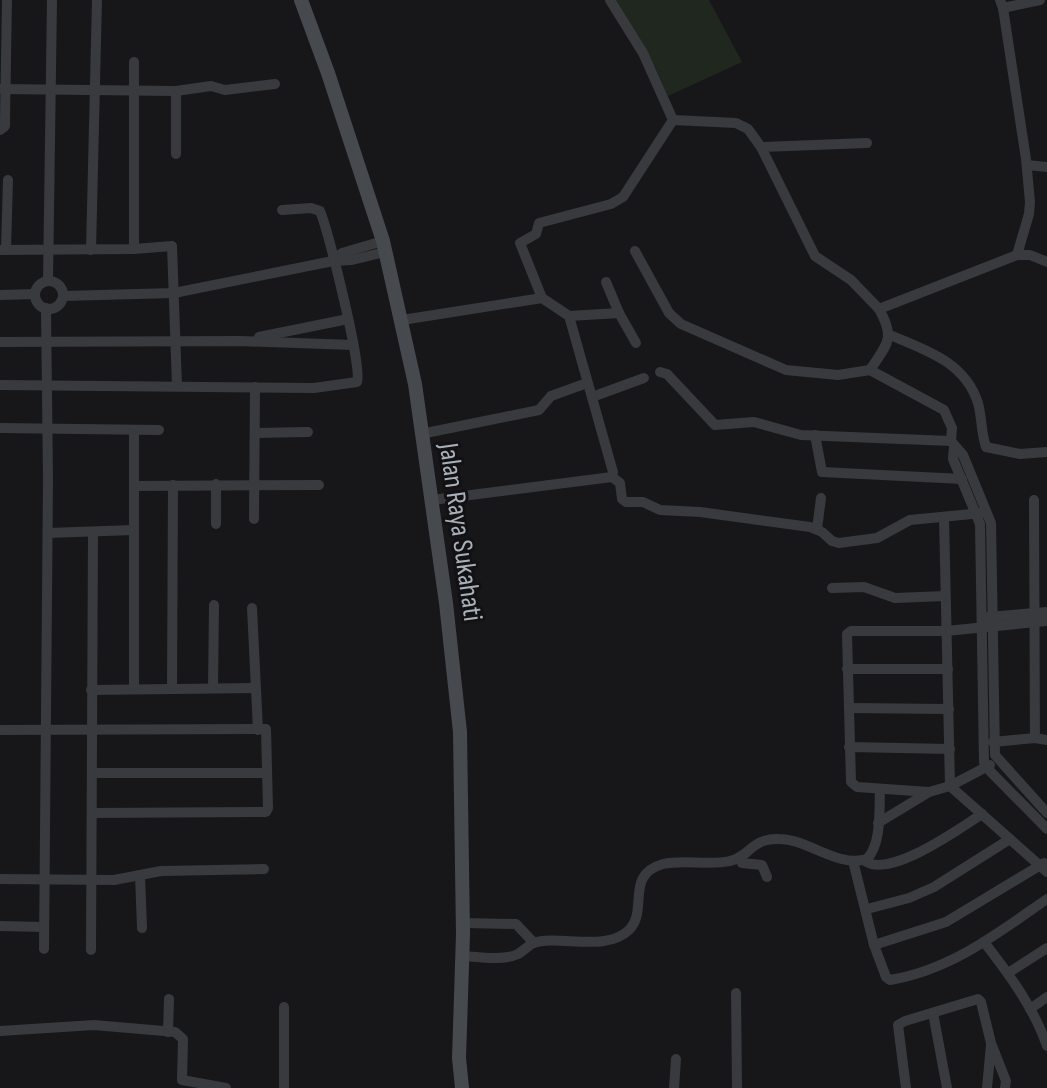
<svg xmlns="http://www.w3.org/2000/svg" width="1047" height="1088" font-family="'Sofia Sans Condensed',sans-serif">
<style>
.green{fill:#1f271f}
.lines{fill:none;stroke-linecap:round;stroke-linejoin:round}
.street{stroke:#383a3e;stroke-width:10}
.secondary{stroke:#46494e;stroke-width:14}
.labels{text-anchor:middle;stroke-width:6;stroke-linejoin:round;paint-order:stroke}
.street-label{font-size:28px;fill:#a9b0b9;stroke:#121214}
</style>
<rect width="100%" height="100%" fill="#171719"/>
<path class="green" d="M613,0h96l33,62 -74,34 -13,-29z"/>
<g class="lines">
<g class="street">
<path d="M610,0l33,53 30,67"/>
<path d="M1000,0l3,8 37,-8"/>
<path d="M1003,8l23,151 4,43 -1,12 -12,41"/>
<path d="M0,89l176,2 35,-5 14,4 50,-6"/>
<path d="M176,91v63"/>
<path d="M0,130l5,-4v-7l2,-119"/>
<path d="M761,147l106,-4"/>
<path d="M1027,165l20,2"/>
<path d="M6,249l2,-69"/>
<path d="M134,249v-187"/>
<path d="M0,250l134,-1 38,-3 5,140"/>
<path d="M91,250l6,-250"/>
<path d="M635,251l34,62 12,11 105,46 52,5 32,-5 74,40 8,18 -1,13"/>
<path d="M333,261l9,-8 41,-12"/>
<path d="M48,281l4,-281"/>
<circle cx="49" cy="295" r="14"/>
<path d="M0,295l35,-1"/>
<path d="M63,296l111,-3 159,-32 19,-1 33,-8"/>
<path d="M619,313l17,30"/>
<path d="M569,316l50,-3 -13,-31"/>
<path d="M402,320l140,-22"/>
<path d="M890,335c36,15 75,27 88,68 4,14 3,30 8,44l34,7 27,-2"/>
<path d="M259,337l89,-18"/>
<path d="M0,342l238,-1 115,4"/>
<path d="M870,370c17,-26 26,-31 9,-61"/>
<path d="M660,372l7,2 48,51 39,-3 47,13 150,6 12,14 28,68 4,232 52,58"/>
<path d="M0,385l314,3 43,-6c6,-14 -29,-151 -37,-171l-9,-3 -29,2"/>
<path d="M592,397l52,-19"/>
<path d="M0,428l159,2"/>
<path d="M134,430v259"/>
<path d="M255,433l53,-1"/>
<path d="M421,434l118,-24 12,-14 36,-13"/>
<path d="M815,435l7,37 140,7"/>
<path d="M954,446l-1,13 27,65 4,238 2,5 61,62"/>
<path d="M612,477l8,6 2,16 4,3h17l17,8 40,2 110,15 12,5 10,9 7,2 38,-5 33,-18 72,-7"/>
<path d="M135,486l184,-1"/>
<path d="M432,500l180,-23 1,-5 -44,-156 -27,-18 -22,-55 16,-9 3,-11 72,-19 12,-7 50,-77 63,3 12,6 13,18 54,109 36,24 28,29 138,-54h13l17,7"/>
<path d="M1034,500c1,80 0,159 1,238"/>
<path d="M944,517l6,269 97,86"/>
<path d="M254,519l1,-132"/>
<path d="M216,524v-40"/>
<path d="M817,529l4,-31"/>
<path d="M48,533l85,-3"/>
<path d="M832,588l32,-1 31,11 50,-2"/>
<path d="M252,608l6,122"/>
<path d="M988,617l59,-5"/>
<path d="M847,669h101"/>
<path d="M213,688l1,-83"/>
<path d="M172,689l1,-204"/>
<path d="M91,690l165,-2"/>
<path d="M849,708l100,1"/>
<path d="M0,730l266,-1 2,79 -2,4 -174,1"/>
<path d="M993,742l42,-4 12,2"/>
<path d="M849,747l101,2"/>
<path d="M92,773h174"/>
<path d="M929,792l-72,-5 -6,-5 -4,-148 4,-3h95l101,-10"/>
<path d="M878,823l51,-31 21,-6 40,-21"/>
<path d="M741,856l1,7 20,2 5,12"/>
<path d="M864,860c23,21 96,-32 118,-46"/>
<path d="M853,861l21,84 12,32 4,3c61,-10 108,-47 157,-81"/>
<path d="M140,875l2,53"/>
<path d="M0,879l114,1 47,-9 103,-2"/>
<path d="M867,909l42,-11 25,-11 76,-48"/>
<path d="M463,923l53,1 18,19"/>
<path d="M0,926l44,1"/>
<path d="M984,942c25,32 50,66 63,104"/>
<path d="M874,945l72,-23 98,-59"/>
<path d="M44,949l4,-469 -2,-172"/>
<path d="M91,950l2,-418"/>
<path d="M463,956c16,1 40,5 55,-2 5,-3 10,-8 15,-11 26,-9 72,10 96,-13 20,-20 -5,-55 34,-66 21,-5 46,2 67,-3 20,-4 21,-23 49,-22 29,0 58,29 88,20 15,-16 12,-50 13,-70"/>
<path d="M1008,973l39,-25"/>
<path d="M736,993l1,95"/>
<path d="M284,1007v81"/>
<path d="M1030,1009l17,-12"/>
<path d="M933,1013l14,75"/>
<path d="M0,1031l94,-6 81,7 8,7 -1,41 44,8"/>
<path d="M168,1032l1,-33"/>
<path d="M674,1088l2,-29"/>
<path d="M906,1088l-8,-63 7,-4 73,-22 3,3 10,41 15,38 -1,7"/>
<path d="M987,1088l4,-43"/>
</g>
<path class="secondary" d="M301,0l27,73 55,168 32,143 31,219 14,129 3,202 -4,124 3,30"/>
</g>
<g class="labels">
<g class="street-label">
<text transform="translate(462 532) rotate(82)" y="10">Jalan Raya Sukahati</text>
</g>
</g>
</svg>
